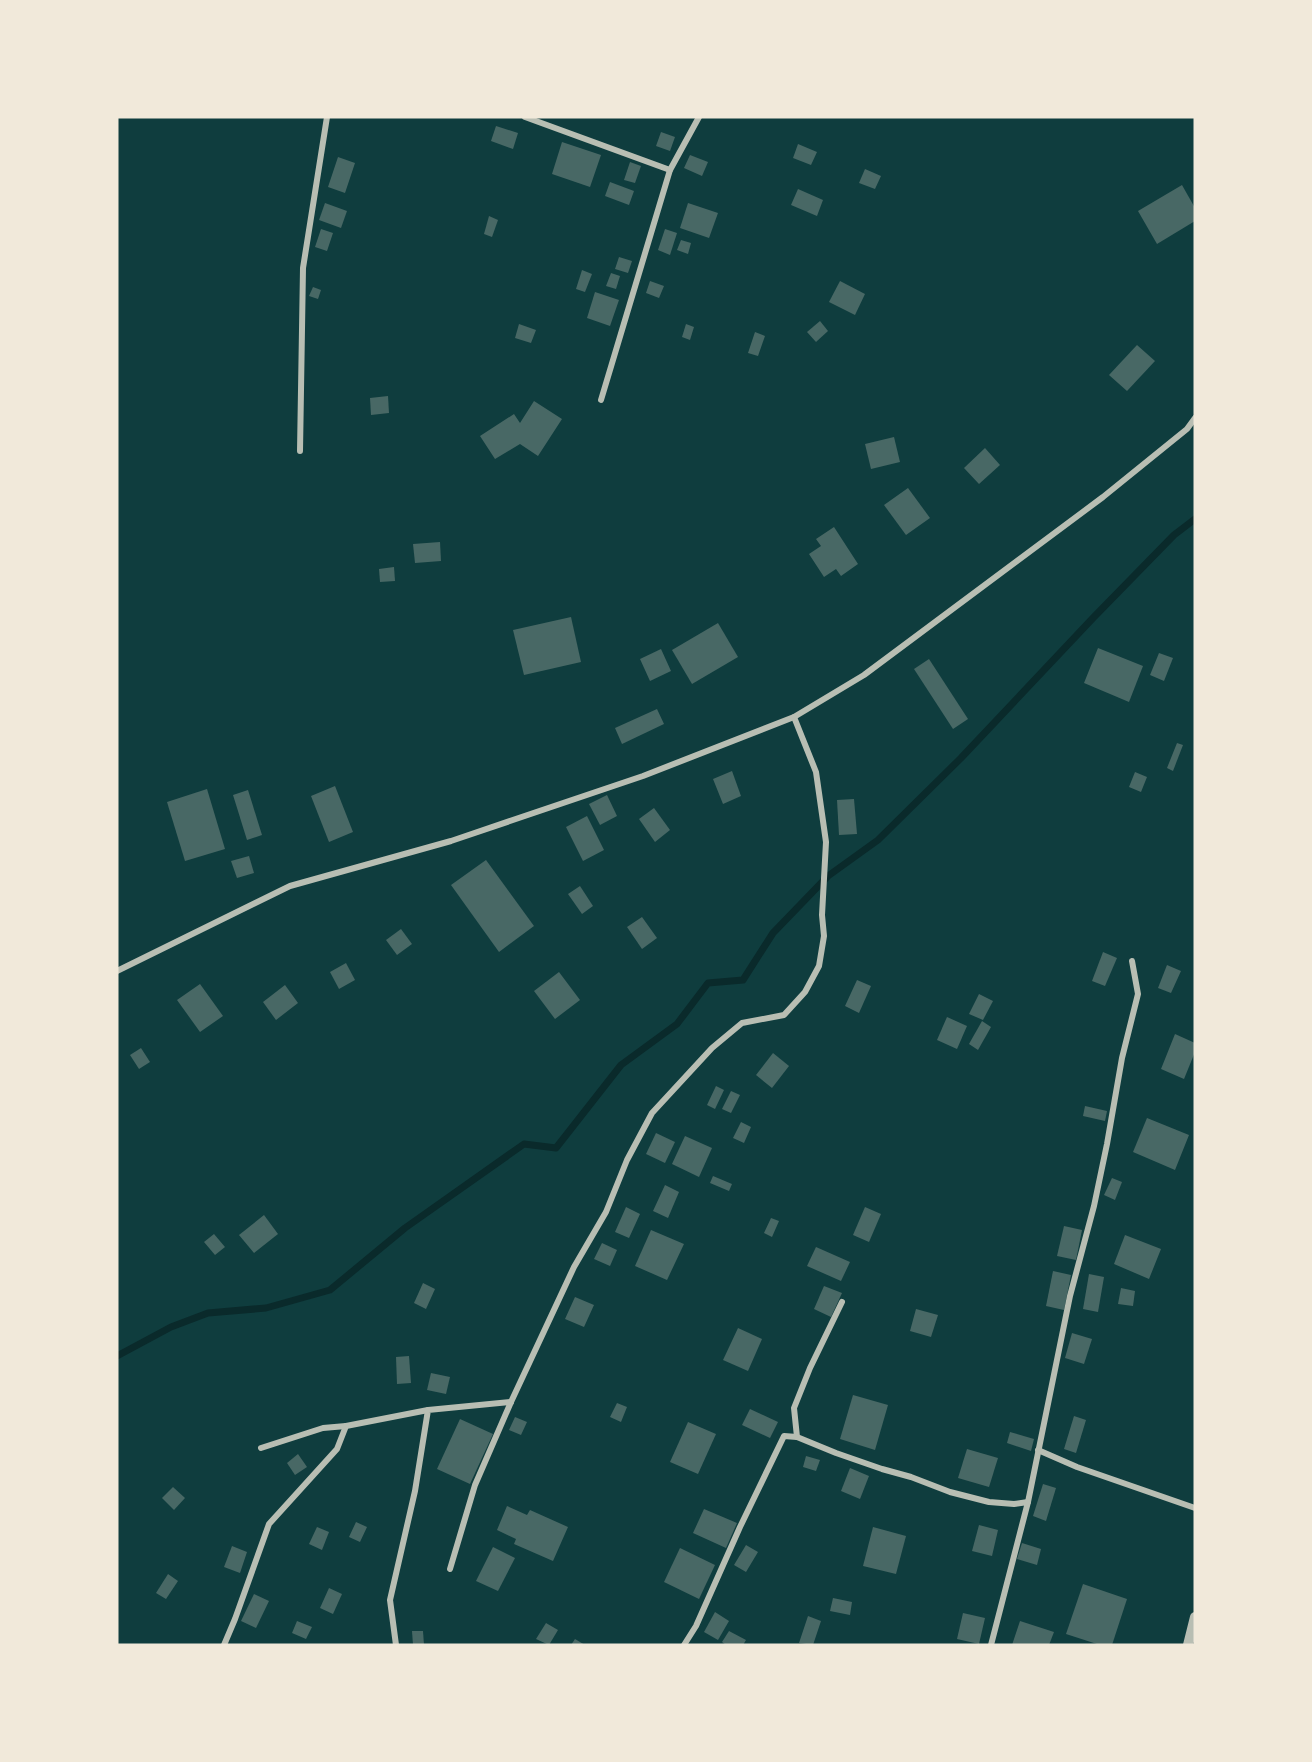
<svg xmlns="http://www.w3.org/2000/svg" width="1312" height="1762" font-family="Manrope,sans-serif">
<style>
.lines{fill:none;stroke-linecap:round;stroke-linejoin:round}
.stream{stroke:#0a2a2b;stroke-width:7}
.building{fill:#486865}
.minor{stroke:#b8beb3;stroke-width:6}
.tertiary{stroke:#b8beb3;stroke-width:10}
</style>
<rect width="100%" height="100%" fill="#0f3d3e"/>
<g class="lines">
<path class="stream" d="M117,1356l54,-29 37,-14 58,-5 64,-18 75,-62 119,-84 32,4 65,-83 56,-41 31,-41 35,-3 30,-47 55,-57 50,-36 83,-82 132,-140 81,-83 21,-16"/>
</g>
<g class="building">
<path d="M496,126l22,7 -5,16 -22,-8z"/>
<path d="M661,132l14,5 -5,14 -14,-5z"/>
<path d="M562,142l39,13 -11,32 -38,-13z"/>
<path d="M798,144l19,8 -6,13 -18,-7z"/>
<path d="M690,155l18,7 -6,14 -18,-8z"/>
<path d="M338,157l17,6 -10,30 -17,-6z"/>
<path d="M630,162l11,4 -6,17 -11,-3z"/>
<path d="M865,169l16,7 -6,13 -16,-6z"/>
<path d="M610,182l24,9 -5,14 -24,-9z"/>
<path d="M1182,185l13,23v13l-38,23 -19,-33z"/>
<path d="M798,189l25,11 -6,16 -26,-11z"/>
<path d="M325,203l22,8 -6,17 -22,-8z"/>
<path d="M688,203l30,10 -9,25 -29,-10z"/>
<path d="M489,216l9,4 -6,17 -8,-3z"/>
<path d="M321,229l12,4 -6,18 -12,-4z"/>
<path d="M665,229l12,4 -7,22 -12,-5z"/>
<path d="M681,240l10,3 -3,11 -11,-4z"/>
<path d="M619,257l13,4 -4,12 -13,-4z"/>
<path d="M582,270l10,4 -7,18 -9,-3z"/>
<path d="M611,273l9,3 -4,13 -10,-3z"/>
<path d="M650,281l14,5 -5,12 -13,-5z"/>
<path d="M840,281l25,13 -10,21 -26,-13z"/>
<path d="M313,287l8,3 -3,9 -9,-3z"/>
<path d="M595,292l24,8 -9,26 -23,-8z"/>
<path d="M820,321l8,10 -12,11 -9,-10z"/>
<path d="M519,324l17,6 -5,13 -16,-5z"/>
<path d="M686,324l8,3 -4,13 -8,-3z"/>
<path d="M755,332l10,4 -7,20 -10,-3z"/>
<path d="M1137,345l18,16 -28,30 -18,-16z"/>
<path d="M388,396l1,17 -18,2 -1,-17z"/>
<path d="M534,401l28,18 -24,37 -18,-12 -25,15 -15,-23 34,-22 6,9z"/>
<path d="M894,437l6,25 -29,7 -6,-25z"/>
<path d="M985,448l15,17 -21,19 -15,-16z"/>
<path d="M908,488l22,30 -24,17 -22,-30z"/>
<path d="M834,527l24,37 -17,12 -5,-7 -12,8 -15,-23 12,-8 -5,-7z"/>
<path d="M440,542l1,19 -26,2 -2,-19z"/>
<path d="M394,567l1,14 -15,1 -1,-13z"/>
<path d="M571,617l10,45 -57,13 -11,-45z"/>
<path d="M718,623l20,34 -46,27 -20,-34z"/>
<path d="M1098,648l45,18 -14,36 -45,-19z"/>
<path d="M661,649l10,22 -21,10 -10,-22z"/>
<path d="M1159,653l14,5 -9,23 -14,-6z"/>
<path d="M929,659l39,60 -15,10 -39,-60z"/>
<path d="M657,709l7,15 -42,20 -7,-16z"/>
<path d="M1177,743l6,2 -10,26 -6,-3z"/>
<path d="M732,771l9,25 -18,8 -10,-25z"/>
<path d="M1135,772l12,5 -6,15 -12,-5z"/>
<path d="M335,786l18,46 -24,10 -18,-46z"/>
<path d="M207,789l18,60 -40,12 -18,-59z"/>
<path d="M248,790l14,45 -15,5 -14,-45z"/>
<path d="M607,795l10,21 -17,9 -11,-21z"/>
<path d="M854,799l3,35 -18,1 -2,-35z"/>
<path d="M654,808l16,22 -15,12 -16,-23z"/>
<path d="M587,816l17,34 -21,11 -17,-34z"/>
<path d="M249,856l5,17 -17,5 -6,-17z"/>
<path d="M486,860l48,66 -35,26 -48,-67z"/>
<path d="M580,886l13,20 -11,8 -14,-20z"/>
<path d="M642,917l15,21 -15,11 -15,-22z"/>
<path d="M401,929l11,15 -15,11 -11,-15z"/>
<path d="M1103,952l14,6 -12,28 -13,-5z"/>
<path d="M346,963l9,17 -16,9 -9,-17z"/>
<path d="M1167,965l14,6 -10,22 -13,-5z"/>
<path d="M559,972l21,28 -25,19 -21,-28z"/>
<path d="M857,980l14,6 -12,27 -14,-7z"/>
<path d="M200,984l23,32 -23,16 -23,-32z"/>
<path d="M285,985l13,18 -22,17 -13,-18z"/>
<path d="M979,994l14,7 -10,19 -14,-6z"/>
<path d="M947,1017l20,9 -10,23 -20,-9z"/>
<path d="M982,1021l9,6 -13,23 -9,-6z"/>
<path d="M1175,1034l20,9v9l-11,27 -23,-10z"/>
<path d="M141,1048l9,14 -11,7 -9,-14z"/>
<path d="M773,1053l16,13 -17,22 -16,-13z"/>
<path d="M716,1086l8,4 -9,19 -8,-4z"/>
<path d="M731,1091l9,4 -9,18 -9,-4z"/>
<path d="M1085,1106l22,5 -2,10 -22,-5z"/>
<path d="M1147,1118l42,17 -14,35 -42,-18z"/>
<path d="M741,1122l10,5 -7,16 -11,-5z"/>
<path d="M656,1133l19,9 -10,21 -19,-9z"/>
<path d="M685,1136l27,12 -13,29 -27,-13z"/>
<path d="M713,1176l19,8 -3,7 -19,-8z"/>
<path d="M1112,1178l10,4 -7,18 -11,-5z"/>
<path d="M665,1185l14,7 -11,26 -15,-7z"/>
<path d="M626,1207l14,7 -11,24 -14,-6z"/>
<path d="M865,1207l16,7 -12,28 -16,-7z"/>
<path d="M264,1215l14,19 -24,19 -15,-18z"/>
<path d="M771,1218l8,3 -7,16 -8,-4z"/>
<path d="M1064,1226l18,4 -6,30 -19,-4z"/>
<path d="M651,1230l33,14 -17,36 -32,-14z"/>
<path d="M214,1234l11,13 -10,8 -11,-13z"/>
<path d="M1125,1235l36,14 -12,30 -35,-15z"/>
<path d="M602,1243l15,7 -7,16 -16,-7z"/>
<path d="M816,1247l34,15 -9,19 -34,-15z"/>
<path d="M1053,1271l18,4 -7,35 -18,-4z"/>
<path d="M1089,1274l15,3 -6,35 -15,-3z"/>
<path d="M423,1283l12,6 -9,20 -12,-6z"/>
<path d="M824,1286l18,7 -11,24 -17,-8z"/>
<path d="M1121,1288l14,3 -2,15 -15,-2z"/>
<path d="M575,1297l19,8 -10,22 -19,-8z"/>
<path d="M916,1309l22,6 -7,22 -21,-6z"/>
<path d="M738,1328l24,11 -14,32 -25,-11z"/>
<path d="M1072,1333l20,6 -8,25 -19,-6z"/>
<path d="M409,1356l2,27 -14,1 -1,-27z"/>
<path d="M431,1373l19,4 -4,17 -19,-4z"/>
<path d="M853,1395l35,10 -13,45 -35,-11z"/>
<path d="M617,1403l10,4 -6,15 -11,-5z"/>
<path d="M750,1409l28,13 -8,16 -28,-13z"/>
<path d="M1074,1416l12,4 -10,33 -12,-4z"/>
<path d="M515,1417l12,5 -6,13 -12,-5z"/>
<path d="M460,1419l33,15 -23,50 -33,-15z"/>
<path d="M688,1422l28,12 -18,40 -28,-12z"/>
<path d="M1010,1432l24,7 -3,12 -24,-8z"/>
<path d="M967,1449l31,9 -9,29 -31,-9z"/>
<path d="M298,1454l9,13 -12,8 -8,-12z"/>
<path d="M806,1456l14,4 -4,11 -13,-4z"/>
<path d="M850,1468l19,8 -9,23 -19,-8z"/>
<path d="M1043,1484l13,4 -10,33 -13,-5z"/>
<path d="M173,1487l12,11 -11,12 -12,-12z"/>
<path d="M507,1506l20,9 3,-5 38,17 -15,34 -39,-17 2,-5 -19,-9z"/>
<path d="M704,1509l33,14 -11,25 -33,-15z"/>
<path d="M356,1522l11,5 -7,15 -11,-5z"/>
<path d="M979,1525l19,5 -6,26 -20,-5z"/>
<path d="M317,1527l12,5 -7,18 -13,-6z"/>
<path d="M873,1527l33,9 -10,38 -33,-8z"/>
<path d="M1022,1543l19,6 -4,16 -20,-6z"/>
<path d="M746,1545l12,7 -12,20 -12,-7z"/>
<path d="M232,1546l15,6 -7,21 -16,-6z"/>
<path d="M493,1547l22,11 -17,33 -22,-10z"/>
<path d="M680,1548l35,17 -16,34 -35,-17z"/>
<path d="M168,1574l10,7 -12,18 -10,-6z"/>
<path d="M1083,1584l44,15 -15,46h-12l-34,-11z"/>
<path d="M329,1588l13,6 -9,20 -13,-6z"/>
<path d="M254,1594l15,7 -13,27 -15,-7z"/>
<path d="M833,1598l19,4 -2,13 -20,-4z"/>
<path d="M715,1612l14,9 -11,19 -14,-8z"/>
<path d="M963,1613l22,5 -6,26 -22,-5z"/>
<path d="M808,1616l13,5 -8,24 -14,-2z"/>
<path d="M297,1621l15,6 -6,12 -14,-6z"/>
<path d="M1020,1621l34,11 -5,13h-37z"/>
<path d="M546,1623l12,7 -9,15 -13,-6z"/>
<path d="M412,1631h11l1,14h-11z"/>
<path d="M729,1631l17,9 -3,5h-17l-4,-3z"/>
<path d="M575,1639l10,6h-14z"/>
</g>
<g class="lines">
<g class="minor">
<path d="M525,117l145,53"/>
<path d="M601,400l69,-230 29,-53"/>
<path d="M300,451l3,-183 24,-151"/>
<path d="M117,971l173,-85 161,-45 192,-65 151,-59 70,-42 239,-178 84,-68 8,-11"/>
<path d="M842,1302l-32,66 -16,40 3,29 39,16 46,16 29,8 39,15 39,10 25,2 14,-2"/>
<path d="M261,1448l62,-20 23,-2"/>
<path d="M1038,1450l39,17 118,41"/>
<path d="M450,1569l25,-84 36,-83 63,-135 32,-55 21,-52 25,-47 60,-65 30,-25 42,-8 21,-23 14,-26 5,-30 -2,-21 4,-73 -10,-70 -22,-55"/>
<path d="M224,1645l11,-26 34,-95 68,-75 9,-23 82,-16"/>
<path d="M396,1645l-6,-45 25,-109 13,-81 83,-8"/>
<path d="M684,1645l12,-19 44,-99 44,-91 13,1"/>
<path d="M991,1645l37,-143 42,-206 24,-90 13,-62 15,-86 16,-64 -6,-33"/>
</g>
<path class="tertiary" d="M1188,1645l7,-28"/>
</g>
<rect width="1312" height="1762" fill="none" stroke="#f1e9da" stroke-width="237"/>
</svg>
